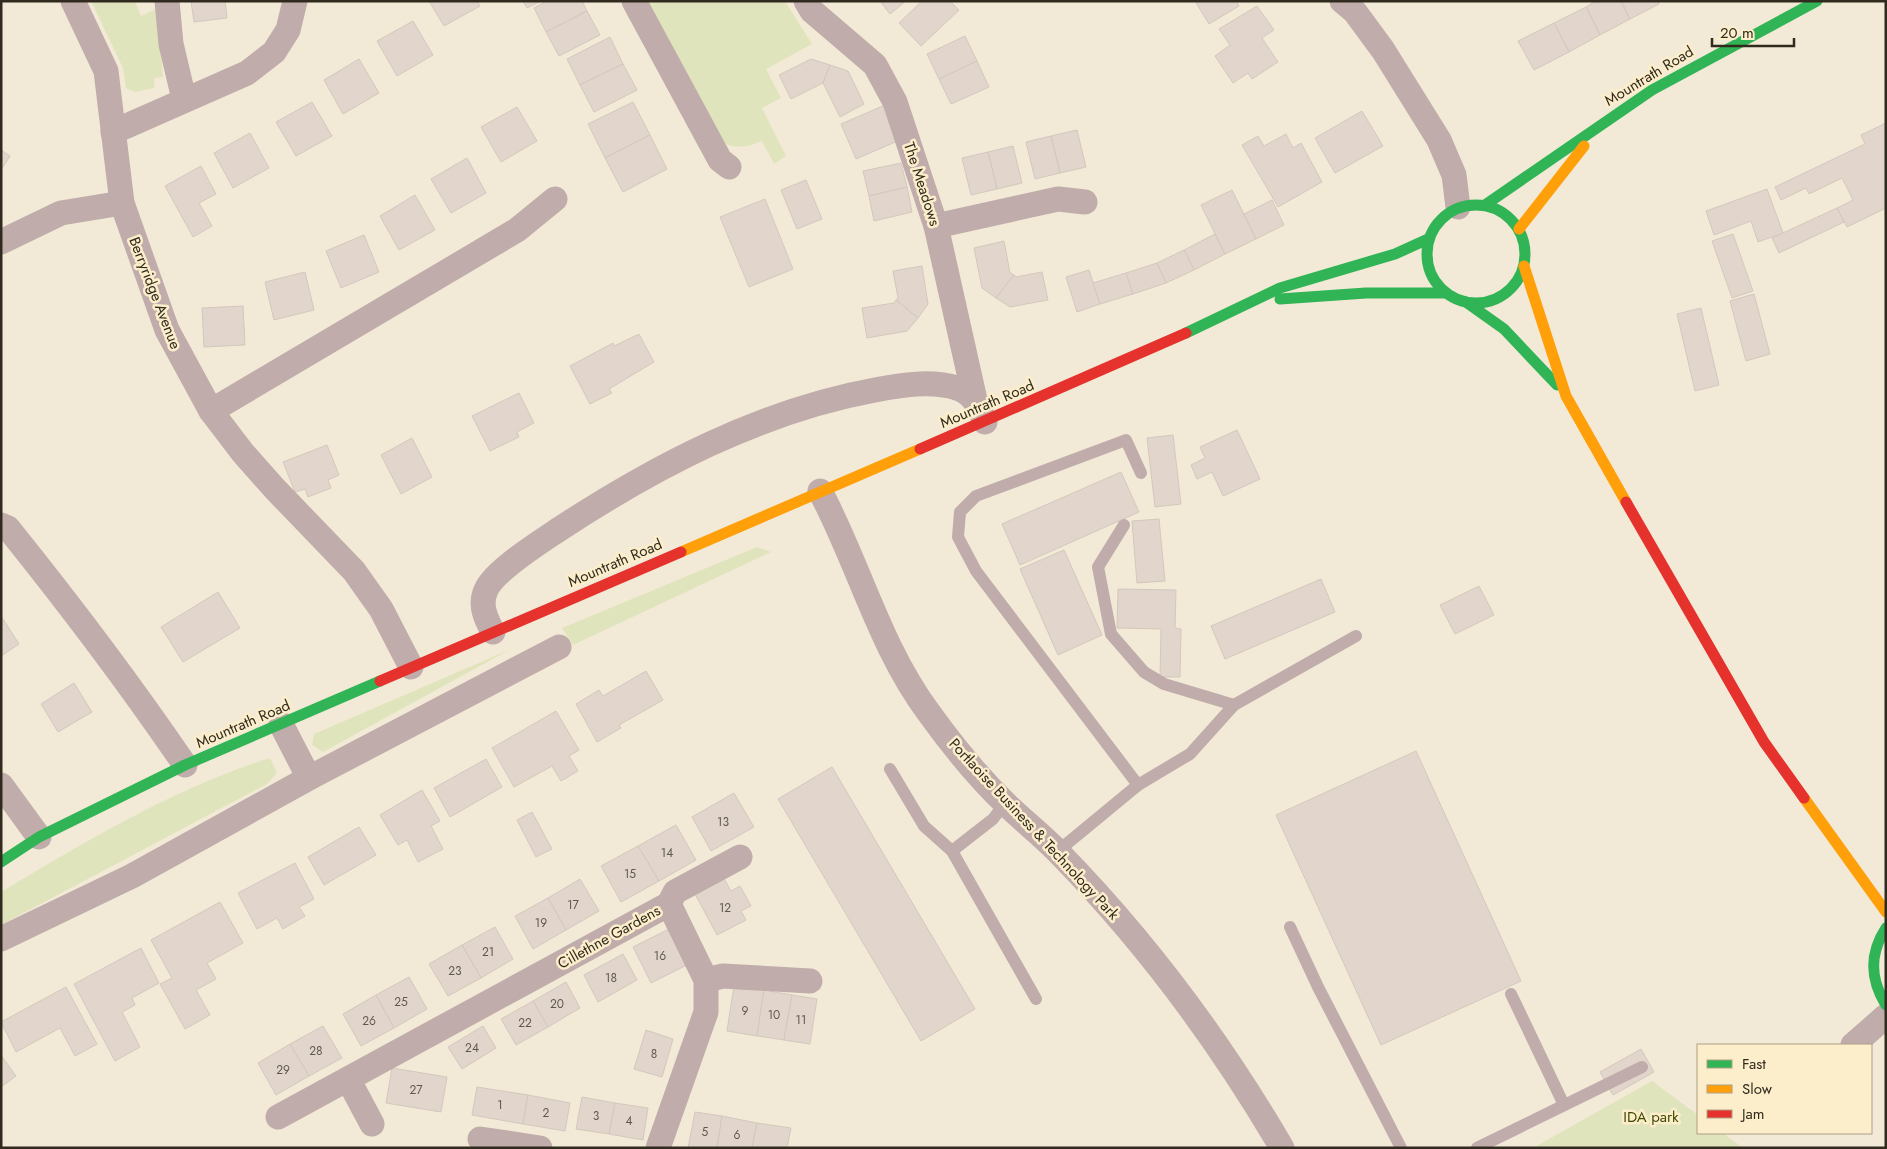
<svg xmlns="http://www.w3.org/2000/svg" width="1887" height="1149" font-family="Jost,sans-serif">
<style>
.green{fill:#e0e4bc}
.building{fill:#e2d6cc;stroke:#d3c8bd}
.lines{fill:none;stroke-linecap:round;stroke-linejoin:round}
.lane{stroke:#c0acab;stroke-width:12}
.street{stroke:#c0acab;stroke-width:25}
.fast{stroke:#30b455;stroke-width:11}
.slow{stroke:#ff9f0a;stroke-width:11}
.jam{stroke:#e5322d;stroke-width:11}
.labels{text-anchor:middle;stroke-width:5;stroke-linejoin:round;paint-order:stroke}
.number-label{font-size:12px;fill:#5e584b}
.street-label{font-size:15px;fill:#302b1e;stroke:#fdeecb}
.park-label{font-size:15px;fill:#3f4903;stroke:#fdeecb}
</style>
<rect width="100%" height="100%" fill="#f2ead6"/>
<g class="green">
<path d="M91,1h44l6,15 17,-8 5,69 -8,1 -1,10 -19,4 -9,-4 -3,-20z"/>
<path d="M647,1h138l27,43 -46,25 15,29 -19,10 24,48 -12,8 -12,-23c-13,6 -25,8 -38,2z"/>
<path d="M757,547l14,5 -198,93 -11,-17z"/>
<path d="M511,649l-188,103 -11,-7 2,-11z"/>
<path d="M270,758l7,15 -10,11 -266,141v-33c83,-50 176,-105 269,-134z"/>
<path d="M1652,1081l46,34v18h25l20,15h-210z"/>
</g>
<g class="building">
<path d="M191,1h34l2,17 -33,4z"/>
<path d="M429,1h48l3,5 -36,20z"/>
<path d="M523,1h18l-14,7z"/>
<path d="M547,1h35l5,10 -41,21 -12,-24z"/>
<path d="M880,1h26l-16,13z"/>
<path d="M922,1h28l9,9 -38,36 -22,-23z"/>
<path d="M1195,1h41l3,5 -30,18z"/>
<path d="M1596,1h25l9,18 -30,16 -14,-28z"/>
<path d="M1621,1h37l1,3 -29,15z"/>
<path d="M1257,6l17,24 -12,8 16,24 -26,17 -4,-6 -15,10 -18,-27 15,-11 -11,-16z"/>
<path d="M1586,7l14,28 -31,17 -15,-29z"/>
<path d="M587,11l13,24 -41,21 -13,-24z"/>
<path d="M413,21l20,34 -36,21 -20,-35z"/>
<path d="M1554,23l15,29 -35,18 -16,-29z"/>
<path d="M965,36l12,25 -38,18 -12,-25z"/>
<path d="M610,37l13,27 -43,21 -13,-26z"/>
<path d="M359,59l20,34 -36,21 -19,-34z"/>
<path d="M811,59l19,6 -7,18 -32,16 -12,-24z"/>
<path d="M977,61l12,26 -38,17 -12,-25z"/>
<path d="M623,64l14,26 -43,22 -14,-27z"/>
<path d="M830,65l18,6 16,33 -24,13 -17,-34z"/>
<path d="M312,102l20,34 -36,20 -20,-34z"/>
<path d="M633,102l17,33 -45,23 -17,-34z"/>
<path d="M885,105l15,35 -44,19 -15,-35z"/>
<path d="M517,107l20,34 -36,21 -20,-35z"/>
<path d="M1362,111l21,35 -48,27 -20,-35z"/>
<path d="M1886,123v85l-39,19 -10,-19 16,-8 -11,-22 -33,16 -3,-6 -25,12 -6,-13 90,-43 -4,-9z"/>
<path d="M1077,130l9,37 -26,6 -9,-37z"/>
<path d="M250,133l19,35 -36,20 -19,-35z"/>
<path d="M1286,134l7,14 8,-5 21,39 -44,25 -36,-62 16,-9 6,10z"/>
<path d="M650,135l17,34 -44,23 -18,-34z"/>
<path d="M1051,136l9,37 -25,6 -9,-37z"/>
<path d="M1013,146l9,37 -25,6 -9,-37z"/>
<path d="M1,150l9,6 -9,14z"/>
<path d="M988,152l9,37 -26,6 -9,-37z"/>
<path d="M467,158l19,35 -35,20 -20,-34z"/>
<path d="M901,163l6,24 -38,9 -6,-25z"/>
<path d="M201,166l15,28 -17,9 13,23 -19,11 -28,-51z"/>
<path d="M806,180l16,39 -25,10 -16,-39z"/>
<path d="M907,187l5,25 -38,9 -5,-25z"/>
<path d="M1767,189l16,44 -25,9 -7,-21 -37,14 -8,-24z"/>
<path d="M1232,190l24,49 -31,15 -24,-49z"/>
<path d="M415,195l20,35 -36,20 -19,-34z"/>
<path d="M765,199l28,70 -44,18 -29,-70z"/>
<path d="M1272,200l12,25 -28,14 -12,-25z"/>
<path d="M1837,208l7,14 -65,31 -7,-15z"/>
<path d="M1215,234l10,20 -31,16 -10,-20z"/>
<path d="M1733,234l20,57 -21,7 -20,-57z"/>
<path d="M364,235l15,37 -38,16 -15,-37z"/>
<path d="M1004,241l6,32 4,2 -18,23 -14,-10 -8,-40z"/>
<path d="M1184,250l10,20 -28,13 -9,-20z"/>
<path d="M1157,263l9,20 -33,11 -7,-21z"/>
<path d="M922,266l6,38 -10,14 -22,-18 2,-2 -5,-27z"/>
<path d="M1089,270l11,34 -23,8 -11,-35z"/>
<path d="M305,272l9,38 -40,10 -9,-38z"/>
<path d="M1042,272l6,28 -38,7 -14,-9 18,-23 2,2z"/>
<path d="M1126,273l7,21 -33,10 -7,-21z"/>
<path d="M1754,294l16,60 -24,7 -16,-60z"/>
<path d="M896,300l22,18 -11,13 -40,7 -5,-30 32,-5z"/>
<path d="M243,306l2,39 -41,2 -2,-39z"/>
<path d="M1701,308l18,77 -24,6 -18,-77z"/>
<path d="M639,334l15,28 -45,27 3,4 -22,11 -20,-38 43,-23 1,3z"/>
<path d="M519,393l15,30 -17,9 2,5 -29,14 -18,-35z"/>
<path d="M1237,430l23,49 -37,17 -11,-24 -15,7 -6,-14 14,-7 -5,-11z"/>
<path d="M1173,435l8,69 -26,3 -8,-69z"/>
<path d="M412,438l20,39 -31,17 -20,-39z"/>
<path d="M327,445l12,30 -11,5 3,8 -23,9 -3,-8 -10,3 -12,-30z"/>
<path d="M1121,472l18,40 -119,53 -18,-41z"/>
<path d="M1159,519l6,62 -28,2 -5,-62z"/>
<path d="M1064,550l38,85 -44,20 -38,-86z"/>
<path d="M1321,579l14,33 -110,47 -14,-33z"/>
<path d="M1479,586l15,29 -39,19 -15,-29z"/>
<path d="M1118,589l58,1 -1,38 6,1 -1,48h-20l1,-48 -44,-1z"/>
<path d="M218,592l22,36 -57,34 -22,-35z"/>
<path d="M1,616l18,28 -18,12z"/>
<path d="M646,671l17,29 -44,25 2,3 -24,14 -21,-38 23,-14 4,6z"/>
<path d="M74,683l18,29 -34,20 -17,-28z"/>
<path d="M556,711l23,39 -10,6 9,15 -17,10 -9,-15 -38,21 -22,-39z"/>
<path d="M1416,751l105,230 -140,64 -105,-230z"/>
<path d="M486,759l16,28 -52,30 -16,-29z"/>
<path d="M832,767l143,242 -54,32 -143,-242z"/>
<path d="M422,790l18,31 -9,5 12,23 -25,13 -11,-22 -9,5 -18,-30z"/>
<path d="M734,793l20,34 -43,24 -19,-34z"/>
<path d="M532,812l20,37 -16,8 -19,-37z"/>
<path d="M676,825l20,35 -37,21 -21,-35z"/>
<path d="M359,827l17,28 -52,30 -16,-28z"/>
<path d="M638,846l21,35 -38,21 -20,-36z"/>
<path d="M295,863l19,36 -15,8 6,9 -22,13 -6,-11 -20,11 -19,-36z"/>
<path d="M723,877l8,14 9,-5 11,20 -10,5 5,9 -29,15 -23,-43z"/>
<path d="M580,879l19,32 -33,19 -18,-32z"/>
<path d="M548,898l18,32 -33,19 -18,-33z"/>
<path d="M220,902l23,41 -36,20 9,16 -20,11 14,25 -25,14 -25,-45 12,-6 -21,-38z"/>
<path d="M495,927l18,32 -32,19 -19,-33z"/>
<path d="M669,929l18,36 -36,18 -18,-36z"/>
<path d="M462,945l19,33 -33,18 -19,-32z"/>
<path d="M141,948l18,35 -27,15 3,7 -13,7 18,35 -25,14 -41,-77z"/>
<path d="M623,954l14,26 -39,22 -14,-27z"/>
<path d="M409,977l18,32 -33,19 -18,-33z"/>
<path d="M566,982l14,26 -32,19 -15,-26z"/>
<path d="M734,986l30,4 -7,46 -30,-5z"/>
<path d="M66,987l31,57 -22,12 -15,-28 -44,24 -15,-30z"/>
<path d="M764,990l28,5 -8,45 -27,-4z"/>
<path d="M376,995l18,33 -33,18 -18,-32z"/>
<path d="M792,995l25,4 -7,45 -26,-4z"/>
<path d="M533,1001l15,26 -32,18 -15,-26z"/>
<path d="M323,1026l19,32 -33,18 -19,-32z"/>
<path d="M483,1026l13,22 -34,21 -14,-22z"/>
<path d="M646,1030l27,9 -11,38 -28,-8z"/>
<path d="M290,1044l19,32 -33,19 -18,-32z"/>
<path d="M1641,1049l13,23 -41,23 -13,-23z"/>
<path d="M1,1055l15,21 -15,11z"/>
<path d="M392,1068l55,9 -6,35 -55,-9z"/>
<path d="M477,1087l51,8 -5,29 -51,-9z"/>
<path d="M528,1095l42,8 -5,28 -42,-7z"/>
<path d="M582,1097l33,6 -6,31 -33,-5z"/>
<path d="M615,1103l33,5 -5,32 -34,-6z"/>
<path d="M695,1112l27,4 -5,32h-29z"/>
<path d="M722,1116l35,7 -5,25h-35z"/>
<path d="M757,1123l34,5 -4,20h-35z"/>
</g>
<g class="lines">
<g class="lane">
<path d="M1124,525l-26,42 13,67 33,38 20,12 70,21"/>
<path d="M890,769l34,57 28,25 84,148"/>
<path d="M1138,785l52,-31 44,-49 122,-69"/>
<path d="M952,851l41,-32 12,-16"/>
<path d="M1058,851l80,-66 -162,-214 -18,-34 2,-25 16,-16 150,-56 15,33"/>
<path d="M1290,927l28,60 83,161"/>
<path d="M1511,994l53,111"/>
<path d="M1477,1148l165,-81"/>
</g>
<g class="street">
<path d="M73,1l33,70 16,132 45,127 44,81 32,42 32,36 79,82 27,38 30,58"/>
<path d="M167,1l4,43 13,55"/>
<path d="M634,1l86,159 9,7"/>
<path d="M806,1l6,10 63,54 20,37 41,124 39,174"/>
<path d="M1342,1l13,11 28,38 56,90 15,35 4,32"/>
<path d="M113,132l134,-59 27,-21 14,-22 7,-29"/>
<path d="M936,226l122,-27 27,3"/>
<path d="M1,242l60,-29 61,-10"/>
<path d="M211,411l306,-181 38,-31"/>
<path d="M820,491c39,73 59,155 109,222 23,32 48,63 76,90 17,17 37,32 54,50 85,87 161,189 223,295"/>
<path d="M1,525l7,3c62,77 121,155 177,237"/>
<path d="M493,632c-7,-13 -14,-27 -7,-42 8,-19 54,-48 72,-60 96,-63 202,-119 317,-140 26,-5 56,-10 82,-2 17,6 22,19 28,34"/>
<path d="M281,724l28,54"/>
<path d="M1,785l38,52"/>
<path d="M669,904l6,-12 65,-35"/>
<path d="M1,939l131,-63 177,-98 250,-131"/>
<path d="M706,980l17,-4 87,5"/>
<path d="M1853,1045l33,-29"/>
<path d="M348,1079l24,45"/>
<path d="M278,1117l391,-213 37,76v32l-48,136"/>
<path d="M480,1139l60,9"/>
</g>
<g class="fast">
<circle cx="1476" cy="254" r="49"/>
<path d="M1485,205l167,-115 165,-89"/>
<path d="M1280,299l86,-6h80"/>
<path d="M1466,302l38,27 53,56"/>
<path d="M1186,333l94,-45 115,-34 33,-15"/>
<path d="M1,862l38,-25 146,-72 195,-84"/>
<path d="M1886,928c-17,26 -16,51 0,77"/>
</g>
<g class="slow">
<path d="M1519,229l65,-83"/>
<path d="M1524,266l42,130 60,106"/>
<path d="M681,552l239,-103"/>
<path d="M1804,798l82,114"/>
</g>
<g class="jam">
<path d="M920,449l266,-116"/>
<path d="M1626,502l138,240 40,56"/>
<path d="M380,681l301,-129"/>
</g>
</g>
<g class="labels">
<g class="number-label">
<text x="723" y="826">13</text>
<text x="667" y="857">14</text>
<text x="630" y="878">15</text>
<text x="573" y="909">17</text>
<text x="725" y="912">12</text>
<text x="541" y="927">19</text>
<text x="488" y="956">21</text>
<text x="660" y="960">16</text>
<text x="455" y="975">23</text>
<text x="611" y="982">18</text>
<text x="401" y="1006">25</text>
<text x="557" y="1008">20</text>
<text x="745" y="1015">9</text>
<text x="774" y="1019">10</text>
<text x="801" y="1024">11</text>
<text x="369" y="1025">26</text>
<text x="525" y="1027">22</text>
<text x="472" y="1052">24</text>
<text x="316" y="1055">28</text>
<text x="654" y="1058">8</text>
<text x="283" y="1074">29</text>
<text x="416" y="1094">27</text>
<text x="500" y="1109">1</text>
<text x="546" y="1117">2</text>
<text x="596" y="1120">3</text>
<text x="629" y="1125">4</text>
<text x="705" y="1136">5</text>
<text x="737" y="1139">6</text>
</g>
<g class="street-label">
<text transform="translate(1649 76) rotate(-31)" y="5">Mountrath Road</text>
<text transform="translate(922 184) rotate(72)" y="5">The Meadows</text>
<text transform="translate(155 293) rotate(69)" y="5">Berryridge Avenue</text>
<text transform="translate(987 404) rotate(-23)" y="5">Mountrath Road</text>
<text transform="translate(615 563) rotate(-23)" y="5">Mountrath Road</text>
<text transform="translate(243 724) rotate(-23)" y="5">Mountrath Road</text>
<text transform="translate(1034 829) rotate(47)" y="5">Portlaoise Business &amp; Technology Park</text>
<text transform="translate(609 937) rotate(-29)" y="5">Cillethne Gardens</text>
</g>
<g class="park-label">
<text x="1651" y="1122">IDA park</text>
</g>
</g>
<rect width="1887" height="1149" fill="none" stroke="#302b1e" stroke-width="5"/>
<rect x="1697" y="1044" width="175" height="90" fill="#fdeecb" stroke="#aba086"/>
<rect x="1707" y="1060" width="25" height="8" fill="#30b455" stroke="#aba086"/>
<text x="1742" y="1069" font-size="15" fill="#302b1e">Fast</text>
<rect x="1707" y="1085" width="25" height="8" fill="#ff9f0a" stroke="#aba086"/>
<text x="1742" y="1094" font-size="15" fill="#302b1e">Slow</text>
<rect x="1707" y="1110" width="25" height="8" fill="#e5322d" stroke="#aba086"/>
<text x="1742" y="1119" font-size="15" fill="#302b1e">Jam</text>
<path d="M1712 38v8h82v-8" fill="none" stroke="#302b1e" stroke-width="2.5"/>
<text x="1720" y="38" font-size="15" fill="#302b1e" stroke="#fdeecb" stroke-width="4" paint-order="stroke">20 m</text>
</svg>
